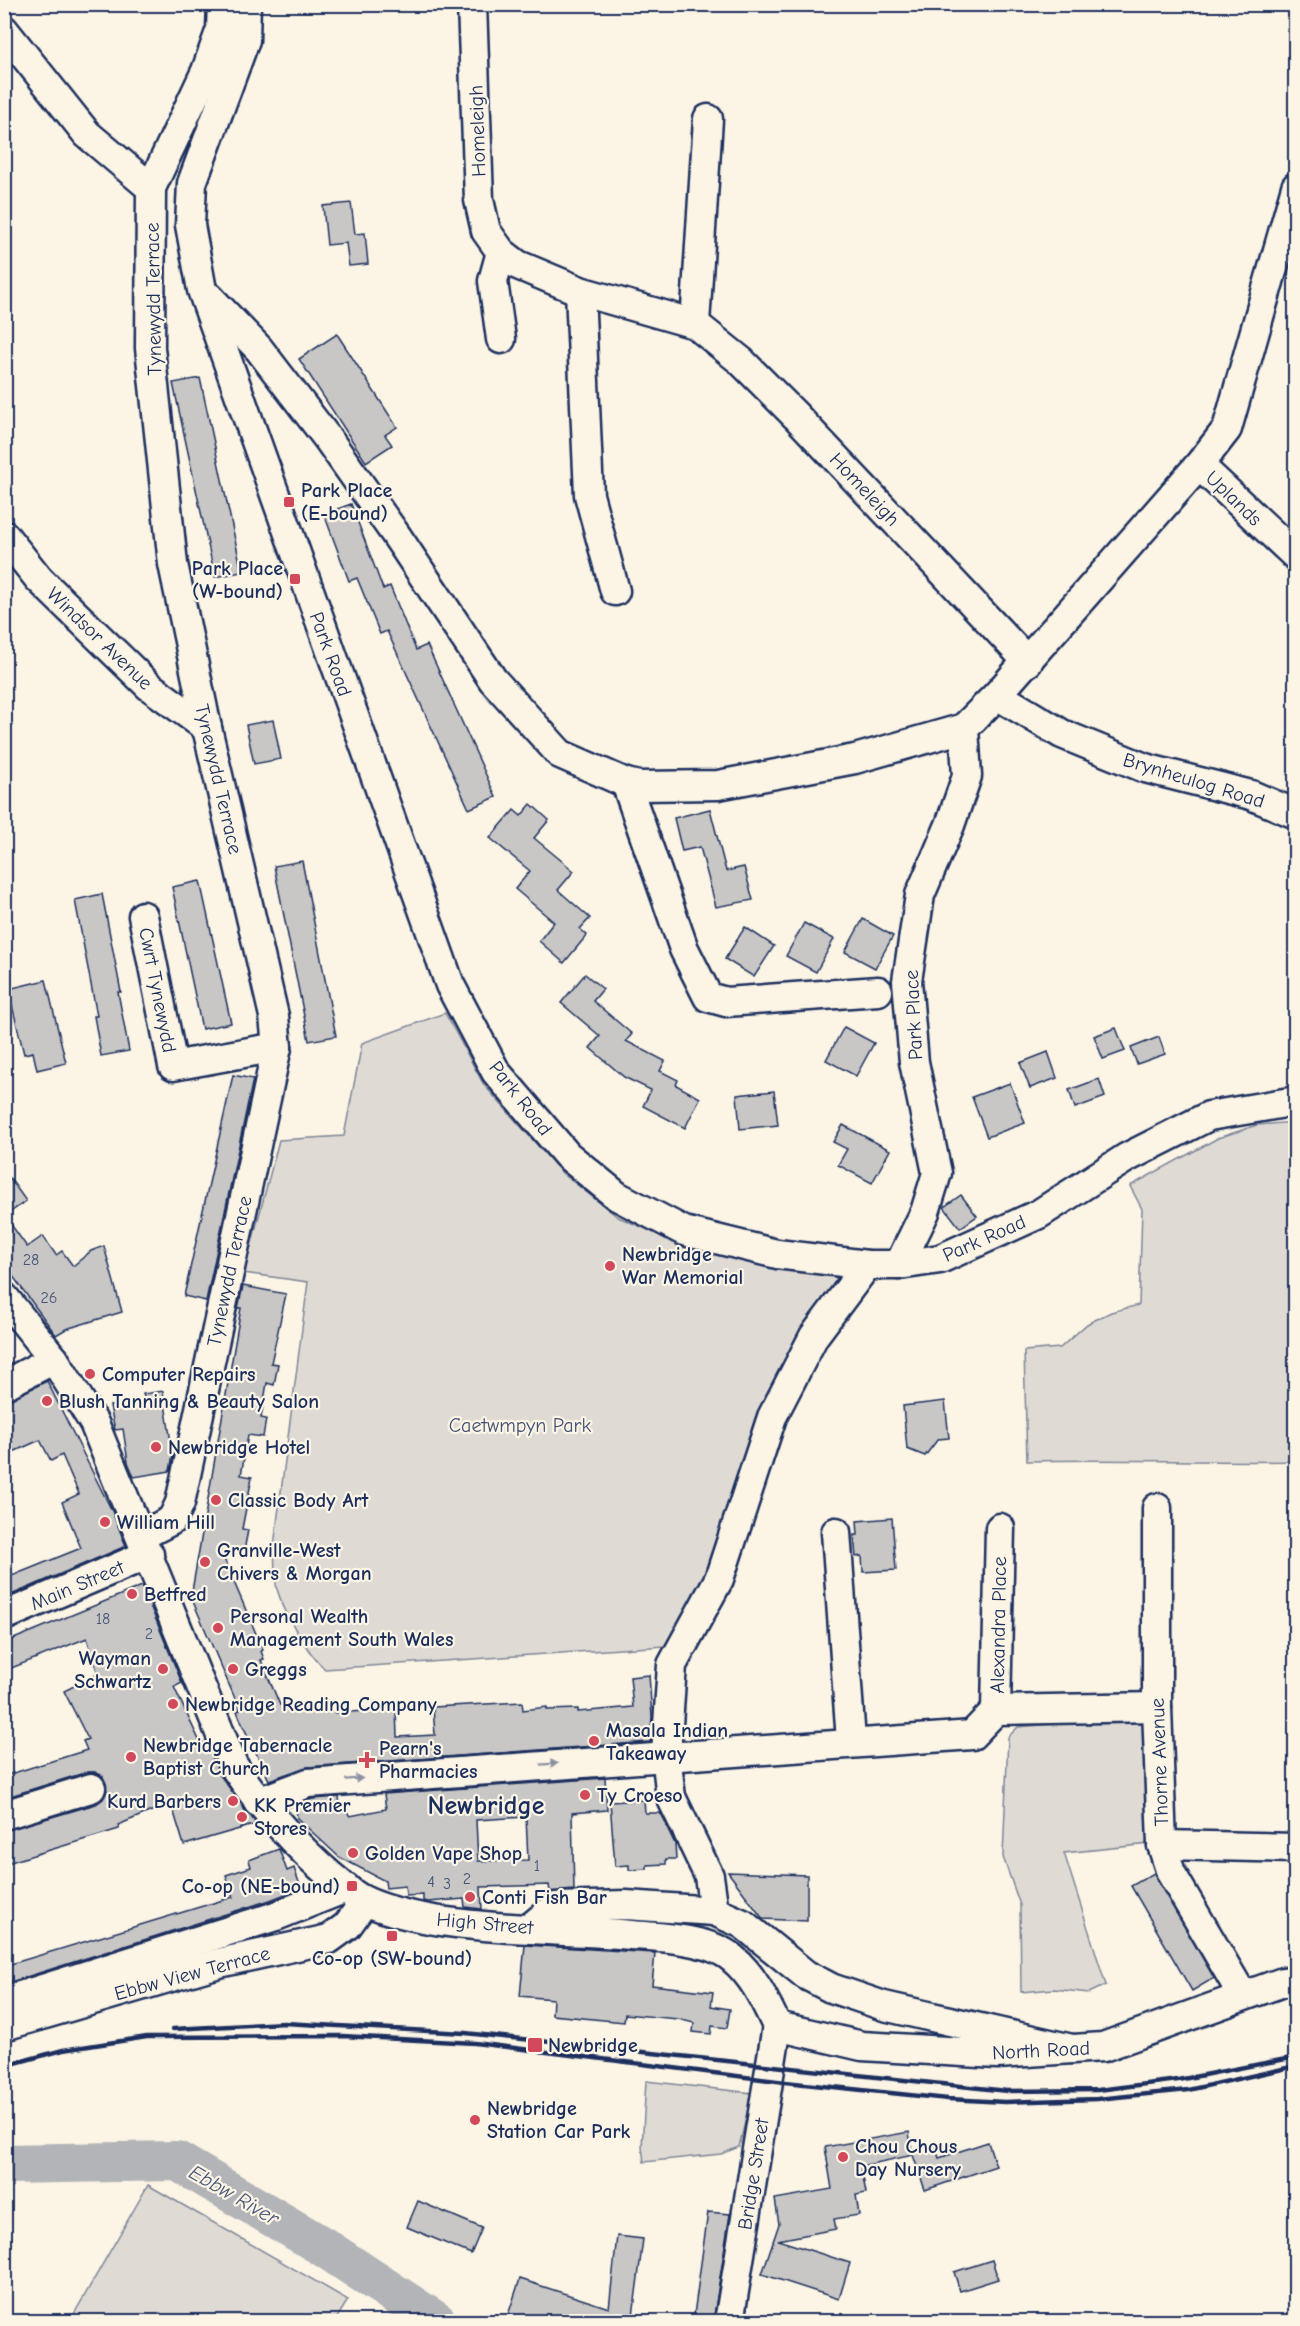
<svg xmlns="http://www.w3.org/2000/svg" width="1300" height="2326" font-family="'Comic Neue',sans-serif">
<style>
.green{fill:#dfdbd4;stroke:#7d8599;stroke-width:1.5}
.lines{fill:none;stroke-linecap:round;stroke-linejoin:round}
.river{stroke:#b2b4b8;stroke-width:40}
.building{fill:#c8c7c6;stroke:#1b2f5e;stroke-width:1.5;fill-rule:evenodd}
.minor-casing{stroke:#1b2f5e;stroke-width:33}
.minor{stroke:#fcf5e5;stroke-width:28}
.rail{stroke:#1b2f5e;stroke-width:4.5}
.oneway{fill:#8c92a2}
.poi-dot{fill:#d1495b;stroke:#fcf5e5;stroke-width:2}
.labels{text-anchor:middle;stroke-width:4.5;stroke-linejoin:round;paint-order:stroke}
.number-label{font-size:16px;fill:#465578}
.street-label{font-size:20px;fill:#1b2f5e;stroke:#fcf5e5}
.poi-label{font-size:20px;font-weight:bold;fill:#1b2f5e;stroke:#fcf5e5;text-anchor:start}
.park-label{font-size:20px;fill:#425176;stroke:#fcf5e5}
.water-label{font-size:21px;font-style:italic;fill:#485779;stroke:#fcf5e5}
.district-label{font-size:26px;font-weight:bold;fill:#1b2f5e;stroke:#fcf5e5}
</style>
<rect width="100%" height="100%" fill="#fcf5e5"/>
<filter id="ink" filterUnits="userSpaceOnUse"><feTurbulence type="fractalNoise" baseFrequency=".0167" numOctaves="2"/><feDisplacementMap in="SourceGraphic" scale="12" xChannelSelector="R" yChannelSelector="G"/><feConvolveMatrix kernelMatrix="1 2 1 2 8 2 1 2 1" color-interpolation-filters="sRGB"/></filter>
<g filter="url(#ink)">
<g class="green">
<path d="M445,1013l39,72 78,88 56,44 64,27 145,24 15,17 -130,281 -47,80 -340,23c-18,-16 -41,-56 -48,-80 -3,-13 -2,-29 -3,-43l34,-264 -64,-9 35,-133 65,-4 18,-93z"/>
<path d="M1295,1122v339c-89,2 -178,-3 -268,0l-3,-110 36,-3 27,-24 24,-12 28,-7 3,-96 -12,-23 88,-48 39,-13z"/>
<path d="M1126,1718l21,1 3,125 -86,9 42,132 -17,8 -35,-4 -33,3 -1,-87 -17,-48 5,-120 10,-10z"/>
<path d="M646,2081l106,12 -13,54 -18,7 -77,8 -2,-15z"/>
<path d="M148,2185l200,115 -13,21h-265z"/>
</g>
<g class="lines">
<path class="river" d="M4,2164l173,-3 145,85 115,76"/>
</g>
<g class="building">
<path d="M351,203l4,31 10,-1 3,31 -19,2 -3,-23 -19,2 -4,-39z"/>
<path d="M337,334l60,93 -12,8 7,10 -26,17 -67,-103z"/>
<path d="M200,378l42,194 -27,5 -42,-194z"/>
<path d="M351,504l32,85 7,-3 26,64 11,-5 69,152 -27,12 -82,-178 -7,3 -23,-56 -8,3 -25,-67z"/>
<path d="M273,720l8,39 -27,5 -8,-39z"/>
<path d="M531,804l18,16 -15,18 40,33 -16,19 32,28 -10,11 7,6 -23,28 -25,-22 15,-19 -39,-33 15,-18 -40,-33 24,-28 7,6z"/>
<path d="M710,809l16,62 18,-4 9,33 -37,7 -16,-60 -18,4 -8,-33z"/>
<path d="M302,861l34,175 -27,5 -35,-175z"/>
<path d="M200,881l31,142 -29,6 -30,-142z"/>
<path d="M102,894l19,98h-3l11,59 -28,5 -7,-40h3l-22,-116z"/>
<path d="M863,919l30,17 -18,32 -30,-16z"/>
<path d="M804,923l30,16 -18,33 -30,-16z"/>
<path d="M745,927l29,19 -20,31 -29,-18z"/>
<path d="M585,974l18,15 -10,12 39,33 -6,7 39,20 -5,10 18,9 -2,5 24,13 -15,30 -42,-22 8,-16 -27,-13 -34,-29 10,-12 -39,-33z"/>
<path d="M46,980l20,83 -29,7 -4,-18 -9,2 -16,-65z"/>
<path d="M844,1027l30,16 -18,33 -30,-16z"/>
<path d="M1116,1028l9,23 -22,8 -9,-23z"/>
<path d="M1159,1037l6,17 -28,10 -6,-16z"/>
<path d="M1048,1052l9,26 -27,10 -10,-25z"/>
<path d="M233,1075l20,4 -47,222 -22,-5z"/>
<path d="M1099,1079l6,18 -30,11 -6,-18z"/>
<path d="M1010,1083l15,40 -38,14 -15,-40z"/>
<path d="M774,1091l4,34 -38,4 -3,-34z"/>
<path d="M843,1125l47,25 -18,33 -34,-18 9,-16 -14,-7z"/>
<path d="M4,1170l22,31 -21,15 22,31 16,-11 13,19 6,-4 11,15 18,-15 13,-5 18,66 -56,17 -10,6 -52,-71z"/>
<path d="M961,1195l16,21 -17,12 -16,-21z"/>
<path d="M243,1286l43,8 -15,69 7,1 -4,21 -7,-2 -6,35 5,1 -3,18 -15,-2 -7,40 11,2 -10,52 6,1 -4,21 -25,-4 44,103 -2,1 3,8 -3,1 19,45 4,-1 1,5 50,-1v5l61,-4 1,28 38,-2 -2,-28 89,-5 1,8 24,-3v3l31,-1v3l55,-5 -3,-30 19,-2 3,42 -2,25 -343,25 -38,13 -26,-54 -6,-15 3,-1 -49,-113 50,-289h-3z"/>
<path d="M47,1381l65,130 14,35 -122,52v-19l77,-31 -19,-46 17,-8 -17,-39 -11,6 -11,-21 -36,16v-54z"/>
<path d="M163,1391l10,64 -3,16 -36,6 -6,-15 -5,-33 -8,1 -5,-24 35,-5 -2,-7z"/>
<path d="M945,1401l4,37 -11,1 -13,17 -18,-7 -4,-43z"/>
<path d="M892,1518l4,52 -33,2 -1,-16 -6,1 -2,-22h4l-1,-14z"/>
<path d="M142,1586l40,97 -8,4 27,57 5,-2 13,32 36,48 -2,3 -69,20 -13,-42 -53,22 1,4 -115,35v-33l92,-27 7,-5 4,-8 -4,-15 -8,-4h-8l-83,26v-22l83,-26 -4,-9 5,-2 -24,-48 34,-17 -11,-36 -83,33v-28z"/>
<path d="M605,1778l2,32 -35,3 2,77 -24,2 -1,-7 -68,2 1,22 -17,-2 -1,-8 -36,3 -5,-1v-6l-17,1 -1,-10 -19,2 -1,-7 -46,-24 -42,-39 -1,-13 16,-6 27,-2 1,8 10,11 36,-7 -2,-15zM526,1817l2,43 -50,1 -2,-41z"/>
<path d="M644,1800l1,13h15l15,31 1,15h-10v5l-19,1v4l-18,1v-5l-14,1 -5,-64z"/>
<path d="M279,1849l8,22 7,-3 7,20 -31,12 -266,84v-18l229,-69 -7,-22 25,-8 -2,-7z"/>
<path d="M728,1872l79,3v46l-44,-2z"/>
<path d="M1154,1873l60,105 -22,13 -61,-105z"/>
<path d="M525,1945l130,8 -3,32 61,7 -2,14 19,3 -3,19 -15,-2 -1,8 -18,-2 1,-9 -16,-4 -53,-5 -1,8 -72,-7 1,-16 -33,-3z"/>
<path d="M909,2132l3,20 23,-7 4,13 49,-16 8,24 -71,24 -12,-35 -52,11 5,27 -10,2 3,20 -25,4 2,10 -58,11 72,23 -11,36 -77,-25 17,-50 -4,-25 57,-10 -7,-42z"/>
<path d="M418,2201l64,27 -11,26 -64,-27z"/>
<path d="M708,2212l22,2 -17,108h-20z"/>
<path d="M617,2236l26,3 -10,77 6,2v4h-111l-20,-7 12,-36 89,29z"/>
<path d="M992,2260l6,19 -38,12 -6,-19z"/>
</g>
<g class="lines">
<g class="minor-casing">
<g id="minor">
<path d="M246,4l-1,36 -53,143 -2,42 12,65 248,695 46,87 71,83 50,41 67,35 93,23 90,11h32l41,-6 99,-45 87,-56 83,-42 87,-15"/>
<path d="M472,4l7,196 7,31 15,21 -8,29 8,58"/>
<path d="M4,30l83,104 64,54"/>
<path d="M501,252l17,13 62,26 115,33 46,37 55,55 232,246"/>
<path d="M580,291l9,204 26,96"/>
<path d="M209,297l50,52 69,90 68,96 97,145 67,74 66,29 13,3 79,-1 137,-26 109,-31 33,-33 202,-230 28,-36 69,-242"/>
<path d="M695,324l13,-205"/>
<path d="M1199,465l97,91"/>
<path d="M4,535l35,44 110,107 58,42"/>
<path d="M997,695l65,39 83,34 106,27 45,19"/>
<path d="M626,783l58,166 24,48 18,5 152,-11"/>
<path d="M143,916l30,150 104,-19"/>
<path d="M867,1265l-53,71 -42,81 -53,162 -47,86 -6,90 5,42 38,79 5,35 29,13 63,51 25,13 53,18 188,43"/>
<path d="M899,1265l26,-53 12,-39 -23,-111 -7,-81 13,-86 30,-70 17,-49 -3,-48"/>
<path d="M4,1297l50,62 40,64 139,342c28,42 61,79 99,112 10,8 21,19 33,24 70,31 188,27 266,34 29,2 78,4 101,23 22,18 33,43 45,68"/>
<path d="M4,1385l50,-26"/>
<path d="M1157,1508v199l5,138 9,28 72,123"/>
<path d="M836,1532l15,209"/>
<path d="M141,1536l31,-16 8,-17 97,-456 -3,-31 -67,-288 -34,-164 -23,-216 1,-160 55,-117 15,-42 1,-25"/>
<path d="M4,1616l145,-62"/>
<path d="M996,1710l161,-3"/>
<path d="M258,1802l50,-19 664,-48 24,-25 4,-182"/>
<path d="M4,1815l87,-27"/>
<path d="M1162,1845l134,3"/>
<path d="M531,1927l24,-20 71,-2 88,6"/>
<path d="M4,2001l272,-85 70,-28"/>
<path d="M4,2026l215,-63 110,-24 18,-13 18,-25"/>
<path d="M777,2026l85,20 135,8 106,-7 180,-65 13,-2"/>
<path d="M729,2322l48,-296"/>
</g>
</g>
<use href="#minor" class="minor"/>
<g class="rail">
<path d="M173,2029l111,-6 181,10 542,58 91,-1 80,-10 118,-23"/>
<path d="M4,2066l59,-16 84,-13 195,-1 133,7 310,39 163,17 57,3 92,-3 91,-9 108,-24"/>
</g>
</g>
<defs><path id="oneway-solid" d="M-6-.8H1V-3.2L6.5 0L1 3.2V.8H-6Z" transform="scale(1.5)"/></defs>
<g class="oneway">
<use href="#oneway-solid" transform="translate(549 1764) rotate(-4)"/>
<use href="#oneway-solid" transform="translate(354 1779) rotate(-4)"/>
</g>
</g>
<g class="poi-dot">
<rect x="283" y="496" width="12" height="12" rx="3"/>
<rect x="289" y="573" width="12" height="12" rx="3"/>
<circle cx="610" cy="1266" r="6"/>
<circle cx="90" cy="1374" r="6"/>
<circle cx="47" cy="1401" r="6"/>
<circle cx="156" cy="1447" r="6"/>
<circle cx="216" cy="1500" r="6"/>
<circle cx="105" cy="1522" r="6"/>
<circle cx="205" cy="1562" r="6"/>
<circle cx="132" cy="1594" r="6"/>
<circle cx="218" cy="1628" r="6"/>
<circle cx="163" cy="1669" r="6"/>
<circle cx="233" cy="1669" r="6"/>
<circle cx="173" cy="1704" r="6"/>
<circle cx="594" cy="1741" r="6"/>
<circle cx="131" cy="1757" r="6"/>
<path d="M364 1751h6v6h6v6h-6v6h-6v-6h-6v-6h6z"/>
<circle cx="585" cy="1795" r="6"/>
<circle cx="233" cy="1801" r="6"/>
<circle cx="242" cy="1817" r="6"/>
<circle cx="353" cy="1853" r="6"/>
<rect x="346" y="1880" width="12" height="12" rx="3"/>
<circle cx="470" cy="1897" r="6"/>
<rect x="386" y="1930" width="12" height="12" rx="3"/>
<rect x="527" y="2037" width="16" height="16" rx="3"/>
<circle cx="475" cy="2120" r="6"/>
<circle cx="843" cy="2157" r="6"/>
</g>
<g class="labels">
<g class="number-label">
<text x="31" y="1265">28</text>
<text x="49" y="1303">26</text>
<text x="103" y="1624">18</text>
<text x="149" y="1639">2</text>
<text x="537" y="1871">1</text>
<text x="467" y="1884">2</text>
<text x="431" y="1887">4</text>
<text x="447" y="1889">3</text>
</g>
<g class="street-label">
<text transform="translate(477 131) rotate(-92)" y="7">Homeleigh</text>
<text transform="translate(153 299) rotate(-91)" y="7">Tynewydd Terrace</text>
<text transform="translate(865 489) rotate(47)" y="7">Homeleigh</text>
<text transform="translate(1234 498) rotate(44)" y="7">Uplands</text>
<text transform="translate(100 638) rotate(44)" y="7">Windsor Avenue</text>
<text transform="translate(331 654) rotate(70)" y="7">Park Road</text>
<text transform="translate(219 779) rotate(77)" y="7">Tynewydd Terrace</text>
<text transform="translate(1194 780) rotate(17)" y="7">Brynheulog Road</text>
<text transform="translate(158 990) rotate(79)" y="7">Cwrt Tynewydd</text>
<text transform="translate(913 1015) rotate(-93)" y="7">Park Place</text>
<text transform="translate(521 1098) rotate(52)" y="7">Park Road</text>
<text transform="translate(984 1238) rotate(-24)" y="7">Park Road</text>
<text transform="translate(229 1271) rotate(-78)" y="7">Tynewydd Terrace</text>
<text transform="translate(77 1585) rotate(-23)" y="7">Main Street</text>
<text transform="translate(998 1625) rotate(-89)" y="7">Alexandra Place</text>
<text transform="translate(1159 1762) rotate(-92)" y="7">Thorne Avenue</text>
<text transform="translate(485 1923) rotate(5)" y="7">High Street</text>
<text transform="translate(192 1973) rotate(-15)" y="7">Ebbw View Terrace</text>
<text transform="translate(1041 2050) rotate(-3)" y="7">North Road</text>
<text transform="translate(753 2174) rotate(-81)" y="7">Bridge Street</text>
</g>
<g class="poi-label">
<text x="301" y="497">Park Place<tspan x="301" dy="23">(E-bound)</tspan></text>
<text x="283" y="575" text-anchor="end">Park Place<tspan x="283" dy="23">(W-bound)</tspan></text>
<text x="622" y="1261">Newbridge<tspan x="622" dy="23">War Memorial</tspan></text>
<text x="102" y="1381">Computer Repairs</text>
<text x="59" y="1408">Blush Tanning &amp; Beauty Salon</text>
<text x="168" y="1454">Newbridge Hotel</text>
<text x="228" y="1507">Classic Body Art</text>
<text x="117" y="1529">William Hill</text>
<text x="217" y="1557">Granville-West<tspan x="217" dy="23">Chivers &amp; Morgan</tspan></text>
<text x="144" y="1601">Betfred</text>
<text x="230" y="1623">Personal Wealth<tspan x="230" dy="23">Management South Wales</tspan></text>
<text x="151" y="1665" text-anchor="end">Wayman<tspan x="151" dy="23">Schwartz</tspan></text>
<text x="245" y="1676">Greggs</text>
<text x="185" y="1711">Newbridge Reading Company</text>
<text x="606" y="1737">Masala Indian<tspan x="606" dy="23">Takeaway</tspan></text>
<text x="143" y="1752">Newbridge Tabernacle<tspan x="143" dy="23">Baptist Church</tspan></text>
<text x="379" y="1755">Pearn's<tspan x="379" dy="23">Pharmacies</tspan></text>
<text x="597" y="1802">Ty Croeso</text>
<text x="221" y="1808" text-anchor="end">Kurd Barbers</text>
<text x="254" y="1812">KK Premier<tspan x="254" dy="23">Stores</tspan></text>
<text x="365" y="1860">Golden Vape Shop</text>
<text x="340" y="1893" text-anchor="end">Co-op (NE-bound)</text>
<text x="482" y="1904">Conti Fish Bar</text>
<text x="392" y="1965" text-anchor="middle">Co-op (SW-bound)</text>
<text x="548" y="2052">Newbridge</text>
<text x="487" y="2115">Newbridge<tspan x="487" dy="23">Station Car Park</tspan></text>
<text x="855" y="2153">Chou Chous<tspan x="855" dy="23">Day Nursery</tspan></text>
</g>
<g class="park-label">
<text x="520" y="1432">Caetwmpyn Park</text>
</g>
<g class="water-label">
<text transform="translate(234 2195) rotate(30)" y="7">Ebbw River</text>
</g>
<g class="district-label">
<text x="486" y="1814">Newbridge</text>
</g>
</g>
<rect width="1300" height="2326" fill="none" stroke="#fcf5e5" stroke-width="24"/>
<rect x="12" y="12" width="1276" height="2302" fill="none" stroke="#1b2f5e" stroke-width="2" filter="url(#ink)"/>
</svg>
